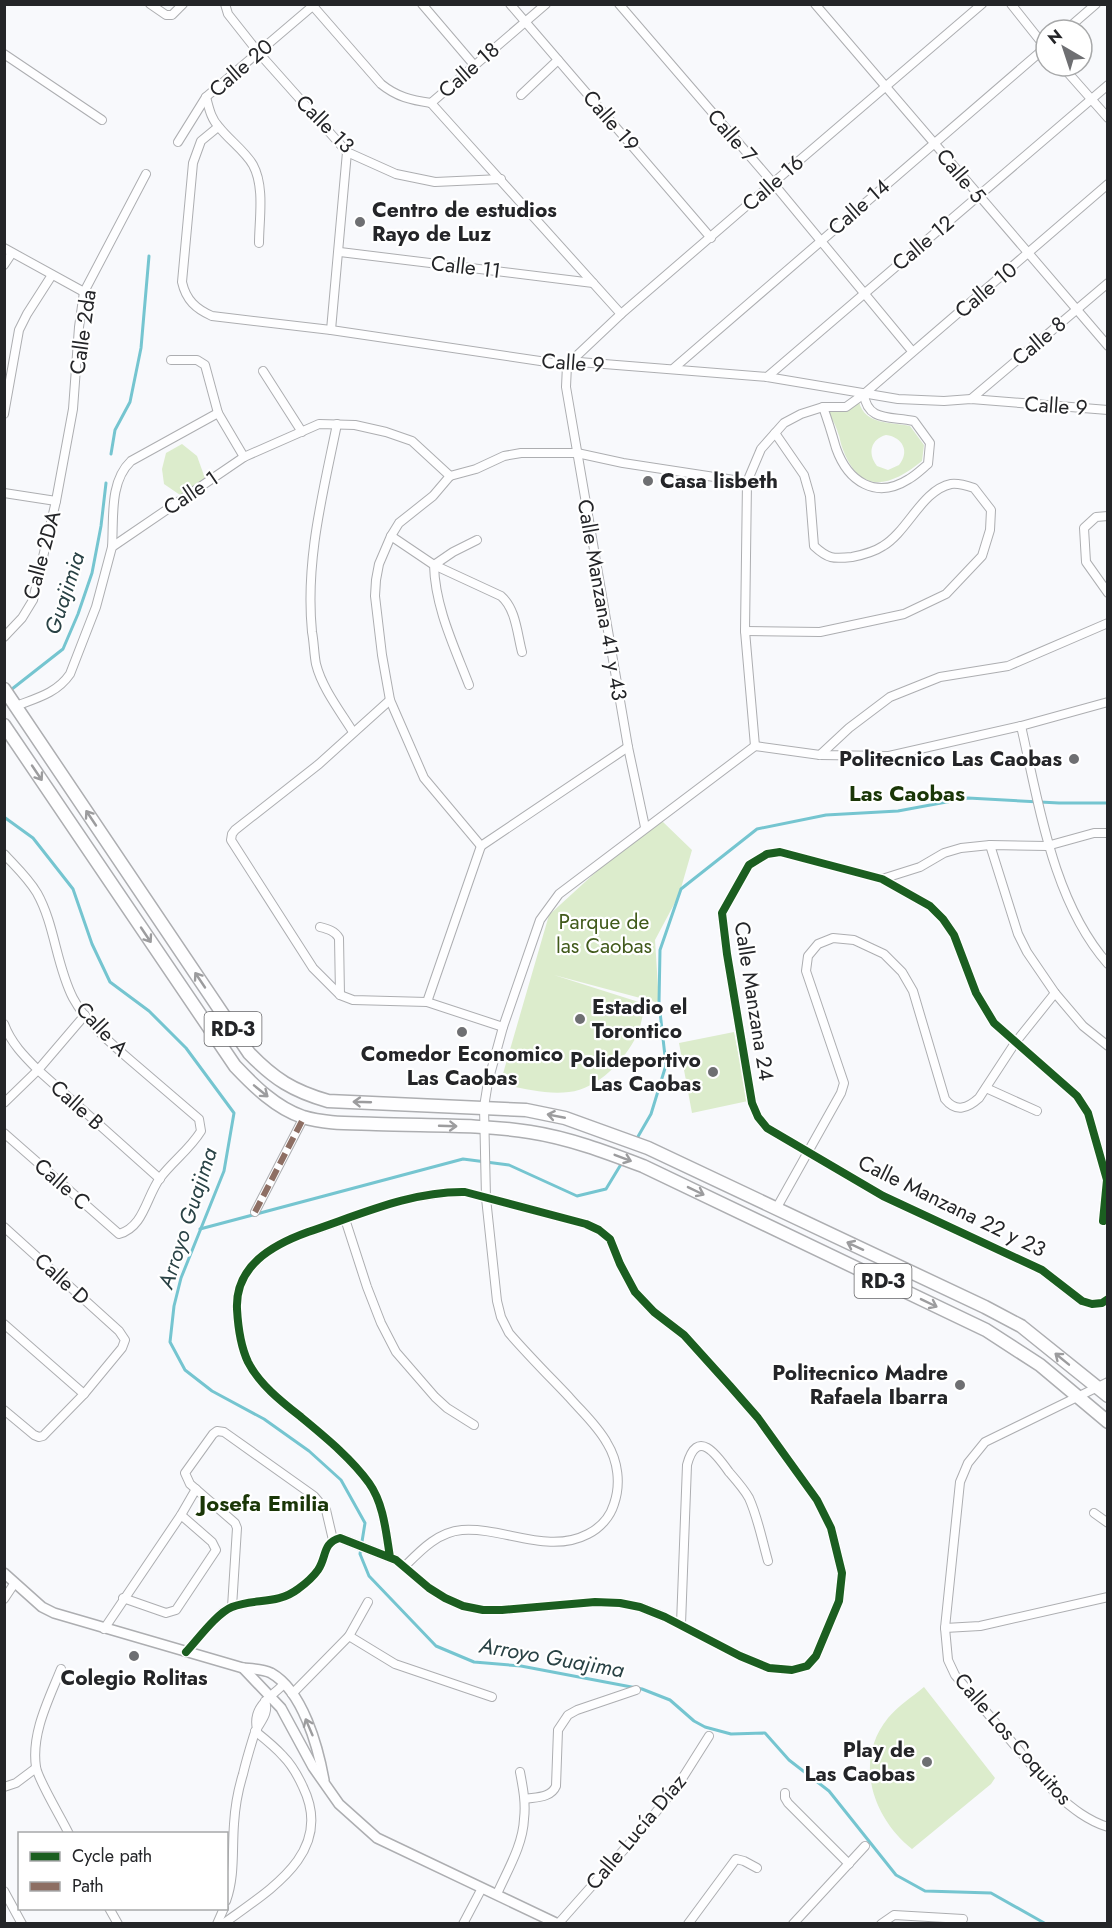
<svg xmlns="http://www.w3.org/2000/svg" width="1112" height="1928" font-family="Jost,sans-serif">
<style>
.green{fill:#dceccc;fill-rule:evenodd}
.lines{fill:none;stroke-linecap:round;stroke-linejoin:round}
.stream{stroke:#75c5d0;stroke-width:3}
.minor-casing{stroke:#adaeb1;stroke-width:10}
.tertiary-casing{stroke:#adaeb1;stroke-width:12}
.primary-casing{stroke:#adaeb1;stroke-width:15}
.minor{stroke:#fefeff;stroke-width:8}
.tertiary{stroke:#fefeff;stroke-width:9}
.primary{stroke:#fefeff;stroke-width:12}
.quiet{stroke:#8d6e63;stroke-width:6;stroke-dasharray:12 6;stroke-linecap:butt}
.cycleway-casing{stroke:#fff;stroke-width:11}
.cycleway{stroke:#1b5e20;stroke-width:8}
.oneway{stroke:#9c9c9e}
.poi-dot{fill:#6e6f72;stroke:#fff;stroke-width:2}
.labels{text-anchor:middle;stroke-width:4.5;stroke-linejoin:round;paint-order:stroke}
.shield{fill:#fff;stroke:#666668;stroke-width:1.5}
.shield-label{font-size:20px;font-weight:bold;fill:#242528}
.street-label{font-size:21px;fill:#242528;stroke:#fff}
.poi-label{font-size:21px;font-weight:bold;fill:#242528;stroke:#fff;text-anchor:end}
.park-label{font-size:21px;fill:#415a1b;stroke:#fff}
.water-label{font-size:22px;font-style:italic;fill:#294245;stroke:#fff}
.neighbourhood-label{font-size:22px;font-weight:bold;fill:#1a3607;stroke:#fff}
</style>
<rect width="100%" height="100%" fill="#f8f9fc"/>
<g class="green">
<path d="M859,402c6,23 32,20 51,24l14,19 -2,16c-33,27 -63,34 -80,-14 -2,-5 -2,-10 -4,-14 -2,-8 -7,-15 -10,-22l19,-1zM886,435c17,2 24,17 13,30l-11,5 -11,-4c-10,-13 -6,-27 9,-31z"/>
<path d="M182,444l15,12 9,25 -23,16 -19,-13 -2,-15 4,-16z"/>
<path d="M663,822l29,28 -13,45 -24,45 4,63 -105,-28 91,29c-2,10 -4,22 -8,31 -12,25 -39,54 -68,57 -23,3 -47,-4 -69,-8l49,-169 96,-88z"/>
<path d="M734,1032l14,69 -56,12 -13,-70z"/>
<path d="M924,1687l71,91 -4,6 -79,65c-39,-31 -59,-88 -24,-131 10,-12 24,-21 36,-31z"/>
</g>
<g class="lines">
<g class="stream">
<path d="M111,454l4,-24 15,-28 11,-54 8,-92"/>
<path d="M12,689l51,-40 15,-35 14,-41 9,-47 5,-43"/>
<path d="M4,817l29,21 40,51 19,55 18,38 39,29 37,37 48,65 -10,58 -43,107 -7,28 -4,36 15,28 27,21 52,28 45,32 32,29 24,43 -5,31 9,22 67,70 38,16 47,4 121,23 28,11 24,21 11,6 26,7 34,-1 24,27 40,31 67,84 29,16 66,2 55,31"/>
<path d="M636,1140l15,-26 15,-49 -7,-62 1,-53 21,-61 76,-60 69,-14 72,-4 70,-13 91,5h49"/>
<path d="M200,1229l263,-70 46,6 68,31 29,-7 17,-28"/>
</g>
<g class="minor-casing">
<g id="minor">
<path d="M150,4l16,11h6l11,-11"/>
<path d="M225,4l3,10 30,38 89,100 49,22 39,8 66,-3"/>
<path d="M422,4l52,61"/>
<path d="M510,4l201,234"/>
<path d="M619,4l154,179 139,168"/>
<path d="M815,4l293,342"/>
<path d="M1011,4l35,44"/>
<path d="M313,6l68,78c16,13 30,16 50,19"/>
<path d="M1066,30l30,-26"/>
<path d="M4,54l98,66"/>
<path d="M1062,66l46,52"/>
<path d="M521,95l37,-35"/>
<path d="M206,97c3,11 5,22 13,30 10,13 26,24 34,38 12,22 6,55 6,78"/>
<path d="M431,103l190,211"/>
<path d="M431,103l115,-99"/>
<path d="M218,127l-17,14 -8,22 -11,119c4,18 14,27 30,34l119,14 236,35 12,-3 188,15 131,22 46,2 27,-2 137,11"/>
<path d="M178,142l28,-45 109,-93"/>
<path d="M4,248l80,44"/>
<path d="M340,252l253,31"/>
<path d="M4,265l8,-12"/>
<path d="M331,330l16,-178"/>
<path d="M171,360h26l8,5 13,48 26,44"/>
<path d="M674,368l372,-321"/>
<path d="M263,371l39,61"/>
<path d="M767,377l341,-292"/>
<path d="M971,399l137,-116"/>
<path d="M823,407c5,14 9,27 13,41 12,34 40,52 73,31 7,-4 13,-10 19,-15l2,-21 -16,-22c-23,-5 -47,1 -50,-27"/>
<path d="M4,414l15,-84 8,-16 25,-39"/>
<path d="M337,424c-14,69 -32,137 -25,208 2,10 2,22 4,32 6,24 24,47 37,68"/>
<path d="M450,476l-17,20 -34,27 -8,13 -12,28 -3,16 -1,16 7,59 8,45 34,78 57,68"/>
<path d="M450,476l26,-7 28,-13 17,-3h56l46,10 124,19"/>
<path d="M4,493l52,8"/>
<path d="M1108,516l-12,1 -12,11 2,34 22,31"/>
<path d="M391,536l43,29c1,42 20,81 35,120"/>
<path d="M477,540l-24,12 -19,13 67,31c15,13 16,37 21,56"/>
<path d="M112,547c2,-29 -3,-65 19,-86l87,-48"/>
<path d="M745,631l75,1 84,-18 42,-20 36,-38 8,-26 1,-20 -17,-22c-6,-2 -16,-5 -23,-4 -29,6 -43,47 -68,62 -9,6 -21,9 -31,11 -19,2 -24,2 -38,-11l-4,-50 -6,-21 -29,-42"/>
<path d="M4,637l18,-19 11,-18 23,-99 17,-92 6,-82 5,-35 62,-118"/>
<path d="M390,700l-71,64 -84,66 -3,4 -1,6 82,128 27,27 13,5 74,2 76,25"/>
<path d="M16,706c21,-8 41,-13 54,-32l26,-67 16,-60 132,-90 75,-33 36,1 31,7 26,9 38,35"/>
<path d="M1021,726c18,78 32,176 87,238"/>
<path d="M755,746l-10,-115 2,-149 14,-33 23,-26 17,-9 22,-7h23l18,-13 244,-210"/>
<path d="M755,746l65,9 69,1 132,-30 87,-24"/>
<path d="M820,755l29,-27 41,-31 50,-20 68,-11 100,-43"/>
<path d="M645,827l-17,-80 -62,-360 1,-22 54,-51 152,-131 209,-179"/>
<path d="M990,845l28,89 9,18 28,41 28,33 25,20"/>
<path d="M481,846l147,-99"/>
<path d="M4,854c12,13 24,24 33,39 18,32 19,72 36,105 14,26 41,48 63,67 21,18 42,36 63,54l2,12c-11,18 -28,30 -41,47 -14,19 -16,49 -41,56l-115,-101"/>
<path d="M882,879l38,-12 24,-14 17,-5 29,-3 57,1 47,-13h14"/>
<path d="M320,927c8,2 15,4 19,11l1,57"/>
<path d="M427,1002l54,-156"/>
<path d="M4,1024c7,19 20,32 34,46l122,109"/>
<path d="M986,1088l51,23"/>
<path d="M4,1103l34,-33 47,-55"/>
<path d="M776,1209l65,-116 3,-10 -38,-112 2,-15 10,-12 15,-6 21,2 30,14 18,18 11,19 32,108c11,14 23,9 34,-1l36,-55 40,-50"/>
<path d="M255,1212l49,-95"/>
<path d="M345,1219l22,68 14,36 15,29 39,45 12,11 27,17"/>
<path d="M1103,1221l4,-41 -19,-67 -11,-17 -83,-73 -18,-30 -22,-58 -11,-16 -13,-13 -48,-27 -102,-27 -13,2 -18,11 -27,48 5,41 25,149 6,14 9,11 116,68 159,74 40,31 10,3 10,-1 6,-4"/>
<path d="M4,1227l115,104 6,9 -3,8 -38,46 -41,42 -4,1 -5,-2 -30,-25"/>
<path d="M4,1324l80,70"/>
<path d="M1108,1382l-123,60 -17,21 -8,19 -15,146 3,32 7,15 101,119c16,14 32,27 52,33"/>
<path d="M1094,1513l14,10"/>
<path d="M405,1566c16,-16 33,-34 57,-36 42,-3 86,25 126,4 12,-6 22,-17 26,-30 7,-20 4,-43 -7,-61 -10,-18 -25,-31 -38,-46 -20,-21 -41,-42 -60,-64l-8,-16 -4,-16 -11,-103 -2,-91 4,-25 15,-55 37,-107 19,-26 196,-148"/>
<path d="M123,1598l43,15 10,-3 40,-60 -4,-8 -31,-27"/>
<path d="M4,1599l10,-15"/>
<path d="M232,1607l5,-79 -2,-5 -45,-39 -5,-11 28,-39 4,-3 7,1 90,64 12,14 7,30"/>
<path d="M681,1624l6,-159c10,-38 30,-10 42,7 7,8 15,17 20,26 9,20 13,42 19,63"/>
<path d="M945,1628l35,-2 128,-29"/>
<path d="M104,1629l77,-114 15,-26"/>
<path d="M349,1636l19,-34"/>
<path d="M186,1652c12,-13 31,-39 46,-45 23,-9 45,-2 66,-18 7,-5 15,-12 20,-19 9,-13 4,-27 22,-32l56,22 33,28 16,10 18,8 20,4h19l93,-8 25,1 20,4 25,10 75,39 29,12 23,2 15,-4 9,-10 23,-55 3,-28 -11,-45 -14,-28 -59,-82 -28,-32 -46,-51 -30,-23 -19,-20 -15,-28 -10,-25 -11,-9 -13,-6 -121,-32c-54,-1 -106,23 -157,40 -36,13 -73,34 -71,77 1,18 3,36 11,53 11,22 34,40 53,55 24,20 50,41 68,66 15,21 17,50 21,74"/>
<path d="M61,1669c-12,30 -30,64 -25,98 2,13 26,52 33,67"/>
<path d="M292,1694l57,-58 46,28 97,33"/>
<path d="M257,1729c-5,-22 13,-31 27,-45"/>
<path d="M4,1787l12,-4 20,-15"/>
<path d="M785,1793v5l3,5 61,61"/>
<path d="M525,1799c11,-2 26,-1 31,-13l2,-56 10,-15 9,-5 59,-20"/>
<path d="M4,1891l18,33"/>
<path d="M497,1894c10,-23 26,-49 27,-75 2,-16 -1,-31 -4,-47"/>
<path d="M226,1901c9,-25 6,-50 8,-77 1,-17 4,-34 9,-50 3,-13 7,-26 11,-39 4,-12 16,-20 11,-34"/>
<path d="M109,1908l9,16"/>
<path d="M217,1924l7,-16"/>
<path d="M223,1924c46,-34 112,-71 80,-137 -5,-11 -11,-22 -20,-31 -8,-9 -18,-17 -28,-25"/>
<path d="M463,1924l19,-36"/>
<path d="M558,1924l86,-97 36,-45 29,-46"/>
<path d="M688,1924l48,-65 8,2 13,7"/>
<path d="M793,1924l72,-78"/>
<path d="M881,1924l13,-9 69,4"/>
</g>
</g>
<g class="tertiary-casing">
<g id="tertiary">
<path d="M4,1573l38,34 12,6 189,55c9,1 19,1 28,5 32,18 47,74 53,107"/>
<path d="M243,1668l38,40 32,59 26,37 38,34 181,86"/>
</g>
</g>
<g class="primary-casing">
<g id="primary">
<path d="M4,689l245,364c25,26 44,38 79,48l198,9 39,8 83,30 337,159 36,19 87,70"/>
<path d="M4,725l231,341c19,20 41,42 68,51 23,7 49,6 73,7 51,2 104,0 154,8 39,6 76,20 113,34l343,164 54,35 68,57"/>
</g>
</g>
<use href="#minor" class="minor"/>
<use href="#tertiary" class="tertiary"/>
<use href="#primary" class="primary"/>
<path class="quiet" d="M255,1212l49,-95"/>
<g class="cycleway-casing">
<g id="cycleway">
<path d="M1103,1221l4,-41 -19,-67 -11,-17 -83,-73 -18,-30 -22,-58 -11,-16 -13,-13 -48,-27 -102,-27 -13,2 -18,11 -27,48 5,41 25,149 6,14 9,11 116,68 159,74 40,31 10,3 10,-1 6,-4"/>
<path d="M186,1652c12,-13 31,-39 46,-45 23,-9 45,-2 66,-18 7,-5 15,-12 20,-19 9,-13 4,-27 22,-32l56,22 33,28 16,10 18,8 20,4h19l93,-8 25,1 20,4 25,10 75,39 29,12 23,2 15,-4 9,-10 23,-55 3,-28 -11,-45 -14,-28 -59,-82 -28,-32 -46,-51 -30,-23 -19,-20 -15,-28 -10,-25 -11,-9 -13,-6 -121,-32c-54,-1 -106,23 -157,40 -36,13 -73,34 -71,77 1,18 3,36 11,53 11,22 34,40 53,55 24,20 50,41 68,66 15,21 17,50 21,74"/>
</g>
</g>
<use href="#cycleway" class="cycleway"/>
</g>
<defs><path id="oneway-shaft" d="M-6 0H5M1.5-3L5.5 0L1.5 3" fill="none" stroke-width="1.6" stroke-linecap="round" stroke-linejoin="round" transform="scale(1.5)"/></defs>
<g class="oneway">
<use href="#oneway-shaft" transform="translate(37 773) rotate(56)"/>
<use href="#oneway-shaft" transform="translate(91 818) rotate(-124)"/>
<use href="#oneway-shaft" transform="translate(146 935) rotate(56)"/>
<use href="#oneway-shaft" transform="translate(200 980) rotate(-124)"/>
<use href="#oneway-shaft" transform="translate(261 1091) rotate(39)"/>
<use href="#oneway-shaft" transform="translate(362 1102) rotate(-178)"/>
<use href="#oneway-shaft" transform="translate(556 1116) rotate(-169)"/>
<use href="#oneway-shaft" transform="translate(448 1126) rotate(2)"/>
<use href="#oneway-shaft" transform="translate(623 1158) rotate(21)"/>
<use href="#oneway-shaft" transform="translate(696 1191) rotate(26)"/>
<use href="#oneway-shaft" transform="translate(855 1246) rotate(-155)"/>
<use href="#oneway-shaft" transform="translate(929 1303) rotate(26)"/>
<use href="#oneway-shaft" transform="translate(1062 1359) rotate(-141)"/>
<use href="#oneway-shaft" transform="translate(309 1727) rotate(-113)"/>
</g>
<g class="poi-dot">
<circle cx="360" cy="222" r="6"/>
<circle cx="648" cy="481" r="6"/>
<circle cx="1074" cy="759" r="6"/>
<circle cx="580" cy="1019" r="6"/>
<circle cx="462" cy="1032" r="6"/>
<circle cx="713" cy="1072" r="6"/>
<circle cx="960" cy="1385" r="6"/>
<circle cx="134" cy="1656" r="6"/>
<circle cx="927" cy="1762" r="6"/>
</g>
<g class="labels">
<g class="shield">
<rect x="204.5" y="1012" width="57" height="34" rx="4.5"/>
<rect x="854.5" y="1264" width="57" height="34" rx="4.5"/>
</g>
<g class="shield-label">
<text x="233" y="1036">RD-3</text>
<text x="883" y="1288">RD-3</text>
</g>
<g class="street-label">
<text transform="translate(241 68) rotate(-41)" y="7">Calle 20</text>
<text transform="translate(469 70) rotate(-41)" y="7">Calle 18</text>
<text transform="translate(611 121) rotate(49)" y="7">Calle 19</text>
<text transform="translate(325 124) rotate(45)" y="7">Calle 13</text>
<text transform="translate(732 136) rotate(49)" y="7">Calle 7</text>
<text transform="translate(961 176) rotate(50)" y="7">Calle 5</text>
<text transform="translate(773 183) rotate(-41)" y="7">Calle 16</text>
<text transform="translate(859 207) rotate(-41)" y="7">Calle 14</text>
<text transform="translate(923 243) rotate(-40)" y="7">Calle 12</text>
<text transform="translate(466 267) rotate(7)" y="7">Calle 11</text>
<text transform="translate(986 290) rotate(-40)" y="7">Calle 10</text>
<text transform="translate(83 332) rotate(-82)" y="7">Calle 2da</text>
<text transform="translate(1039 341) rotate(-40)" y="7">Calle 8</text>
<text transform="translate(573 363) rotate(4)" y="7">Calle 9</text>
<text transform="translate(1056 406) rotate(4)" y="7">Calle 9</text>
<text transform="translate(191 493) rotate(-34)" y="7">Calle 1</text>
<text transform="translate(42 555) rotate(-75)" y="7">Calle 2DA</text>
<text transform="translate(602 600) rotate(80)" y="7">Calle Manzana 41 y 43</text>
<text transform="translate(754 1001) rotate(81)" y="7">Calle Manzana 24</text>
<text transform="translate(102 1029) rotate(47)" y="7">Calle A</text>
<text transform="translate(77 1105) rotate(42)" y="7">Calle B</text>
<text transform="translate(62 1184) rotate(41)" y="7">Calle C</text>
<text transform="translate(952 1206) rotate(26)" y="7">Calle Manzana 22 y 23</text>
<text transform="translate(62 1279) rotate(42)" y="7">Calle D</text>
<text transform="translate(1013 1739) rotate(49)" y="7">Calle Los Coquitos</text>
<text transform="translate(636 1832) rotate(-50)" y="7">Calle Lucía Díaz</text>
</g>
<g class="poi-label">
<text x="372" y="217" text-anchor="start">Centro de estudios<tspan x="372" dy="24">Rayo de Luz</tspan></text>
<text x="660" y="488" text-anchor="start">Casa lisbeth</text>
<text x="1062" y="766">Politecnico Las Caobas</text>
<text x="592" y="1014" text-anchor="start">Estadio el<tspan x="592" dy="24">Torontico</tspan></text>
<text x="462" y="1061" text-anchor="middle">Comedor Economico<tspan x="462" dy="24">Las Caobas</tspan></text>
<text x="701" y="1067">Polideportivo<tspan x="701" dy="24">Las Caobas</tspan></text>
<text x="948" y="1380">Politecnico Madre<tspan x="948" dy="24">Rafaela Ibarra</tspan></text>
<text x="134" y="1685" text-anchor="middle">Colegio Rolitas</text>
<text x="915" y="1757">Play de<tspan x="915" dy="24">Las Caobas</tspan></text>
</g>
<g class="park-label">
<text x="604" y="929">Parque de<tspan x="604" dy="24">las Caobas</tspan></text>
</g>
<g class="water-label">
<text transform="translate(64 593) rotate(-72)" y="8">Guajimia</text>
<text transform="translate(187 1218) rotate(-72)" y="8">Arroyo Guajima</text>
<text transform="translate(552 1657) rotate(10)" y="8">Arroyo Guajima</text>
</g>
<g class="neighbourhood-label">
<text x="907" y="801">Las Caobas</text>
<text x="264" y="1511">Josefa Emilia</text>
</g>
</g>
<rect width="1112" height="1928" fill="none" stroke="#242528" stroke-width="12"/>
<rect x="18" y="1832" width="210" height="78" fill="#ffffff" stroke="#a7a8a9" stroke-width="1.5"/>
<rect x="30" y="1852" width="30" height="9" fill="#1b5e20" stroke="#a7a8a9" stroke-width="1.5"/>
<text x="72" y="1862" font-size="18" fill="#242528">Cycle path</text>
<rect x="30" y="1882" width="30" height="9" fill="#8d6e63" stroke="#a7a8a9" stroke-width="1.5"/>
<text x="72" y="1892" font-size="18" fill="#242528">Path</text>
<g transform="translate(1064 48) rotate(321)"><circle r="28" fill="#ffffff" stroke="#a7a8a9" stroke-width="1.5"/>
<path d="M0-4.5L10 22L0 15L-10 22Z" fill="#6e6f72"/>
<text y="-9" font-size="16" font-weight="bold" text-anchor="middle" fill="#242528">N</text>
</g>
</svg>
